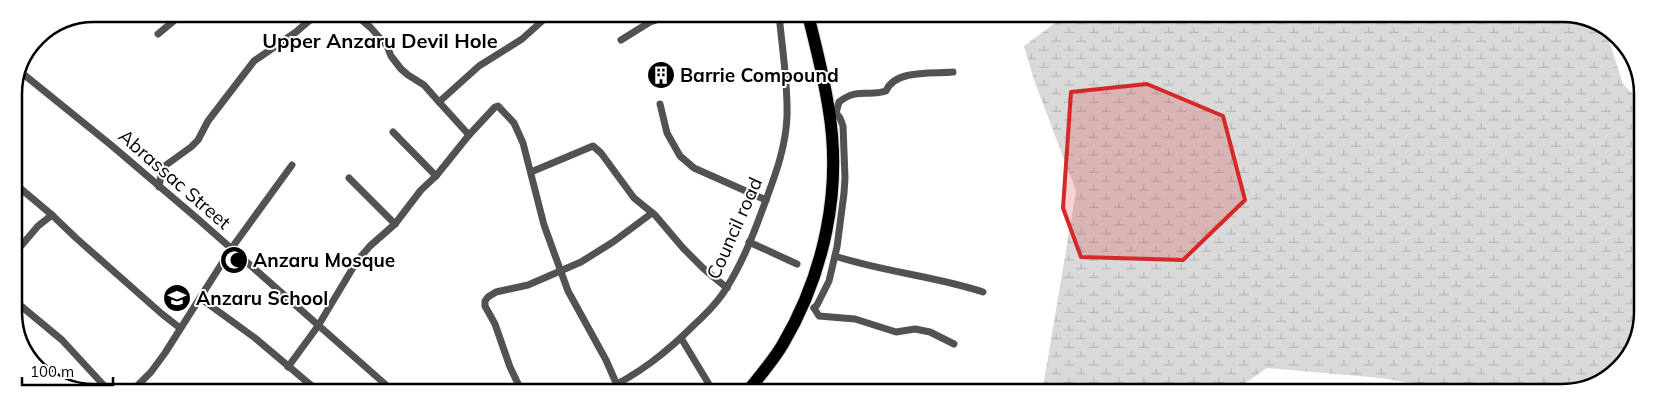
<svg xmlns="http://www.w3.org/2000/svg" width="1656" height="407" font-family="Mulish,sans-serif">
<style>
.wetland{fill:url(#wetland-marsh)}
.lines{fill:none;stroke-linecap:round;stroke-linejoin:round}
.highway-casing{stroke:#dbdbdb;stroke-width:14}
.street{stroke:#525252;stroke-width:7}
.highway{stroke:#000;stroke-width:12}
.marked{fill:#d62828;fill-opacity:0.2;stroke:#d62828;stroke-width:4;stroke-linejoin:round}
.labels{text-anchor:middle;stroke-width:4;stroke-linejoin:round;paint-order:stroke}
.poi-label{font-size:19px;font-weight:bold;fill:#000;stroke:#fff;text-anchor:start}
.street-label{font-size:19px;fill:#000;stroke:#fff}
.neighbourhood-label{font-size:20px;font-weight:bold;fill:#000;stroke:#fff}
.rim{fill:none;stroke:#000;stroke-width:2.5}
</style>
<defs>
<pattern id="wetland-marsh" width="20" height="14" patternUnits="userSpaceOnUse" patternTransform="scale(1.25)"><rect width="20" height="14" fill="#d9d9d9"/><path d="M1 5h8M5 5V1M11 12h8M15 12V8" fill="none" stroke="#b8b8b8"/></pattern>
</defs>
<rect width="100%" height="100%" fill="#fff"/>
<path class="wetland" d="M1066,15h511l29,16 17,53 18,18v226l-27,45 -48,20h-100l-85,-15 -114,-10 -36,25h-189l34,-202 -42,-111 -10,-34z"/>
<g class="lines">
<g class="highway-casing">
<path id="highway" d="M747,392c12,-15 26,-31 36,-48 41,-70 59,-153 46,-233 -5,-33 -13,-65 -21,-96"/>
</g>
<g class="street">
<path d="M355,14l16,14 16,18 4,10 10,13 7,6 16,10 15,17"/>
<path d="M158,34l24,-20"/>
<path d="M621,40l29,-18 16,-5 33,-3"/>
<path d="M35,44l7,-9"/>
<path d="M22,73l89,72 88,75 195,172"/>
<path d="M660,104l7,29 13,23 14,12 72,32"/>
<path d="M834,112l2,1 3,-11c19,-15 29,-5 47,-11 9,-22 47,-17 67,-19"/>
<path d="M393,132l43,44"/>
<path d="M469,135l-30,-33 40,-36 43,-27 28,-25"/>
<path d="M531,172l62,-26 8,7 33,45 21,17 28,33 21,21 23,19"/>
<path d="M349,178l46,46"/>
<path d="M14,183l38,32"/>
<path d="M159,187l2,-12 5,-10 25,-18 7,-7 10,-19 46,-60 42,-29 21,-18"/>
<path d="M749,242l48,22"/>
<path d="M15,253l23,-27 14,-11 24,23 86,76 18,14"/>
<path d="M835,256c48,16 100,20 148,36"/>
<path d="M200,298l55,40 64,54"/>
<path d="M15,301l47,39 48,52"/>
<path d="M814,308l3,-3 12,-24 8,-34 7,-54 1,-15 -2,-52 -3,-8 -4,-5"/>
<path d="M814,308l5,8 36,3 41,13 19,-3 15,3 24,12"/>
<path d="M681,338l29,48"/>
<path d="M288,367l30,-41 39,-65 13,-15 25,-22 26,-34 15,-14 33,-41 26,-28 3,-1 16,17 9,20 21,82 24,66 38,69 11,25"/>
<path d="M131,392l20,-20 14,-19 66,-104 61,-84"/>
<path d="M522,392l-12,-25 -15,-43 -10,-18v-5l3,-4 8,-5 32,-7 53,-23 32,-20 39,-29"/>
<path d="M601,392c37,-17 65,-39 94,-68 12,-11 24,-23 32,-37 17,-27 28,-57 39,-87 10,-27 20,-54 21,-84 1,-33 -5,-68 -8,-102"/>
</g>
<use href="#highway" class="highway"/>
</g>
<path class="marked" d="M1147,84l76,32 22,84 -62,60 -102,-3 -18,-49 8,-116z"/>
<defs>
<g id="building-disc" transform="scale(1.4375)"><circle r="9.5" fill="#000" stroke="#fff"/><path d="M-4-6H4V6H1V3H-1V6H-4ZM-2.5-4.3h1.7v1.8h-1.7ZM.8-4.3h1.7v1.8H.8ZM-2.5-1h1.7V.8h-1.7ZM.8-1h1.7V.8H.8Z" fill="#fff"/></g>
<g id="mosque-disc" transform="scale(1.4375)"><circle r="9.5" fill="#000" stroke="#fff"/><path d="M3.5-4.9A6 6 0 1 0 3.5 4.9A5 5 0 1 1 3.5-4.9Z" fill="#fff"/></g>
<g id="school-disc" transform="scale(1.4375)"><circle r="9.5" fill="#000" stroke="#fff"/><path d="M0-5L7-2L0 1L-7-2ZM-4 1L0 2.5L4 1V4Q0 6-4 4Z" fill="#fff"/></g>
</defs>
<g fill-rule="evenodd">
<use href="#building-disc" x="661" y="75"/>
<use href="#mosque-disc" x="234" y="260"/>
<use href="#school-disc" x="177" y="298"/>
</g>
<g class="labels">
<g class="poi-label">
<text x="680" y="82">Barrie Compound</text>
<text x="253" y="267">Anzaru Mosque</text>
<text x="196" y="305">Anzaru School</text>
</g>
<g class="street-label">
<text transform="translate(175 179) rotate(41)" y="7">Abrassac Street</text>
<text transform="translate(734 228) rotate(-66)" y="7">Council road</text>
</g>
<g class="neighbourhood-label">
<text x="380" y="48">Upper Anzaru Devil Hole</text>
</g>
</g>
<path d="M0 0H1656V407H0ZM94 22H1562A72 72 0 0 1 1634 94V312A72 72 0 0 1 1562 384H94A72 72 0 0 1 22 312V94A72 72 0 0 1 94 22Z" fill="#fff" fill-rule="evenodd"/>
<path class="rim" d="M94 22H1562A72 72 0 0 1 1634 94V312A72 72 0 0 1 1562 384H94A72 72 0 0 1 22 312V94A72 72 0 0 1 94 22Z"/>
<path d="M22 377v8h91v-8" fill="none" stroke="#000000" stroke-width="2.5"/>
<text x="30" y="377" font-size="15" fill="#000000" stroke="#ffffff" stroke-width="4" paint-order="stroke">100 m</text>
</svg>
